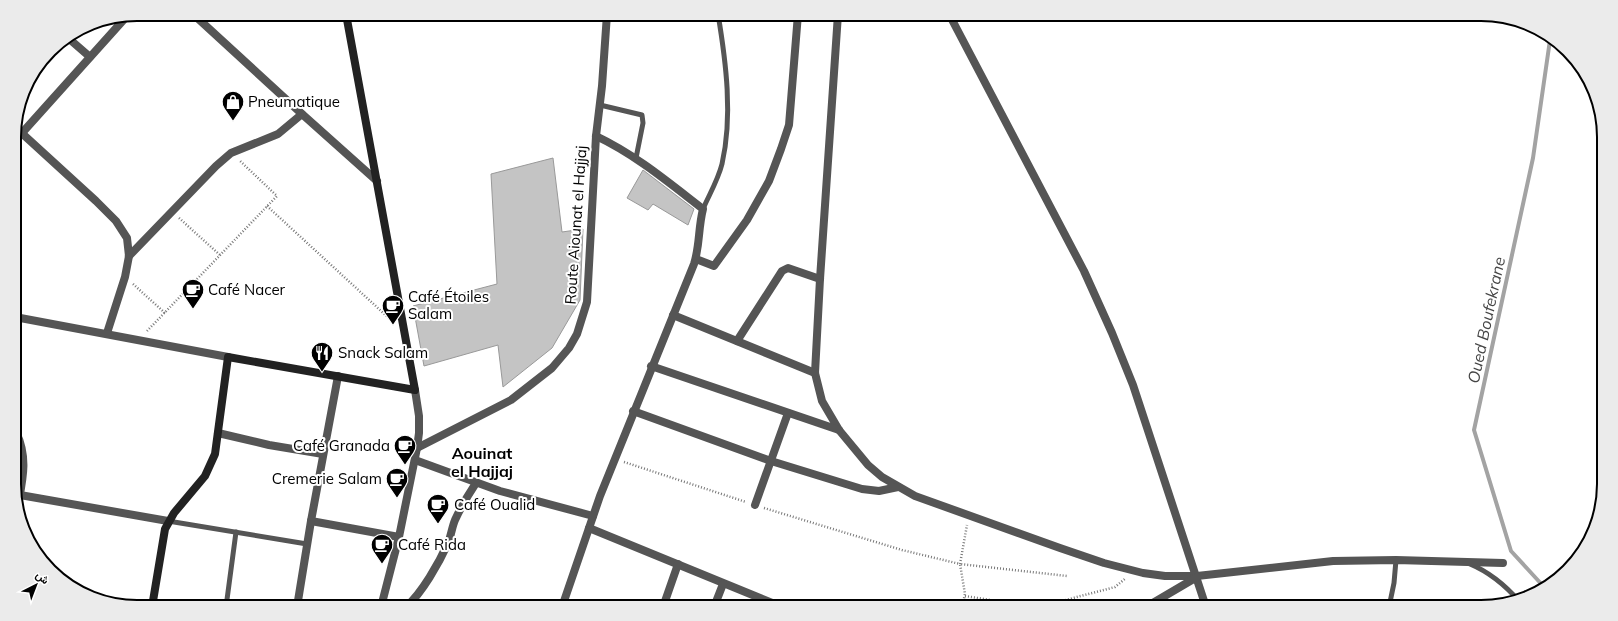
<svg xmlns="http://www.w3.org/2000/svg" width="1618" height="621" font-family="Mulish,Vazirmatn,sans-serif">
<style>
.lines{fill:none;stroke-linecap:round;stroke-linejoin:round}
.stream{stroke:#a3a3a3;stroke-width:4}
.building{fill:#c4c4c4;stroke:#999}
.path{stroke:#777;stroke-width:2.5;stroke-dasharray:1 2;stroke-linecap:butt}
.lane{stroke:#555;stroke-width:5}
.street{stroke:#555;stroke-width:8}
.secondary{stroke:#222;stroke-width:8}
.labels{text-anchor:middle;stroke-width:4;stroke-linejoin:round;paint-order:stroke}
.poi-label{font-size:15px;fill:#000;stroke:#fff;text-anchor:start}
.street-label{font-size:15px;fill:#000;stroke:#fff}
.water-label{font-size:16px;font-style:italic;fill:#444;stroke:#fff}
.neighbourhood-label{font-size:16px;font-weight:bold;fill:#000;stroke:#fff}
.rim{fill:none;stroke:#000;stroke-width:2}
</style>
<rect width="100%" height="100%" fill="#fff"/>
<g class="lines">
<path class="stream" d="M1545,588l-34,-37 -37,-121 59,-272 17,-118"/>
</g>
<g class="building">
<path d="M553,158l9,74 21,-3 -3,71 -28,48 -49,39 -5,-42 -74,21 -11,-60 84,-22 -6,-110z"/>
<path d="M643,170l51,39 -6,16 -35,-21 -5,6 -21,-12z"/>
</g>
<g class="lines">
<g class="path">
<path d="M267,206l125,115"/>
<path d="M179,218l41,37"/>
<path d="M133,284l32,29"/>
<path d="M147,331l130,-135 -38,-36"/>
<path d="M624,462l122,40"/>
<path d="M764,508l138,42 58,14 7,-39"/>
<path d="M965,596l70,11"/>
<path d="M962,607l3,-13 -5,-30 107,12"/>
<path d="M1039,607l76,-20 11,-9"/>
</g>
<g class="lane">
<path d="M600,105l42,10 1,8 -7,35"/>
<path d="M703,209c6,-14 15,-29 19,-45 11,-48 4,-102 -4,-150"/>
<path d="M168,521l139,23"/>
<path d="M1470,564c19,8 35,21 49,37"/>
<path d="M226,607l10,-75"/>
<path d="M1389,607l5,-24 2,-23"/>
</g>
<g class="street">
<path d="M193,14l109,100 75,67"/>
<path d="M838,14l-18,265 -5,94 7,28 17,29 29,35 14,12 33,19 145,52 44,15 39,10 22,3h32l136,-15 63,-1 107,3"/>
<path d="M949,14l135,257 28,62 21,52 73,222"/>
<path d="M67,37l23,20"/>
<path d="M15,127l81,74 20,20 11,17 2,18 -4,21 -18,56"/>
<path d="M22,133l105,-117"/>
<path d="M129,256l87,-90 15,-13 47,-19 24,-20"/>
<path d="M696,259l18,7 33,-46 22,-39 12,-32 8,-24 9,-111"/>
<path d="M673,315l142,58"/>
<path d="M15,317l213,40"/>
<path d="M737,341l45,-70 6,-3 32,11"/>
<path d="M651,366l188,64"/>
<path d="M633,411l138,50 91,28 17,2 19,-4"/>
<path d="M16,432c13,27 6,50 1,78"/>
<path d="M218,433l51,12 54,9"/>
<path d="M417,448l94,-48 41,-32 17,-20 8,-14 10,-32 9,-166 6,-50 5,-72"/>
<path d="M415,460l85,31 93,25"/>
<path d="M20,495l148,26"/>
<path d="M755,505l33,-92"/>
<path d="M311,521l88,16"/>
<path d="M589,528l193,79"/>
<path d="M297,607l14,-86 27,-145"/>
<path d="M381,607l18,-70 18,-89 2,-15v-17l-4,-26"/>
<path d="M406,607c16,-14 33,-44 42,-64 3,-7 4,-16 7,-23 6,-13 13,-25 21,-37"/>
<path d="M562,607l38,-111 94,-232c6,-19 4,-35 9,-55 -35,-27 -67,-54 -107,-73"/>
<path d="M663,607l15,-43"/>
<path d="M714,607l9,-23"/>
<path d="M1146,607l51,-30"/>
</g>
<path class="secondary" d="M152,607l13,-78 9,-16 31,-37 10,-22 13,-97 187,33 -69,-376"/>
</g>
<defs>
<g id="shop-pin" transform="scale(1.15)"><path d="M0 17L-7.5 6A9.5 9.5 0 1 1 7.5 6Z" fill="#000" stroke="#fff"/><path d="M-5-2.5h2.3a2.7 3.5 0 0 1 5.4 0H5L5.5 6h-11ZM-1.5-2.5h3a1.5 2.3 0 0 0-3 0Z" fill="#fff"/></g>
<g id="cafe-pin" transform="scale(1.15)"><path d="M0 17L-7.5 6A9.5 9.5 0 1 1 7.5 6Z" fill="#000" stroke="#fff"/><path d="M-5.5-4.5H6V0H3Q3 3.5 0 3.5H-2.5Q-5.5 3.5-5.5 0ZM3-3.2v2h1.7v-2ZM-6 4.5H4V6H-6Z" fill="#fff"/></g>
<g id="restaurant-pin" transform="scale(1.15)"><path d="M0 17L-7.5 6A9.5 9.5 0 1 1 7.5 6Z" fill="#000" stroke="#fff"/><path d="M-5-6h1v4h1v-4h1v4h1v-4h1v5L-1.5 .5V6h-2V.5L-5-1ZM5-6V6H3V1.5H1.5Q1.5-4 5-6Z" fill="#fff"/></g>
</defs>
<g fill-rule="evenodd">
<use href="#shop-pin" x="233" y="102"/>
<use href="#cafe-pin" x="193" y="290"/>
<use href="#cafe-pin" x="393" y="306"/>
<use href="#restaurant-pin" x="322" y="353"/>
<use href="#cafe-pin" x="405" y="446"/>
<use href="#cafe-pin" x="397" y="479"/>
<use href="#cafe-pin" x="438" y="505"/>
<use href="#cafe-pin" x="382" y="545"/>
</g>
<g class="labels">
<g class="poi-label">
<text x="248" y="107">Pneumatique</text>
<text x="208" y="295">Café Nacer</text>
<text x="408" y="302">Café Étoiles<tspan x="408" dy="17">Salam</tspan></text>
<text x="338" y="358">Snack Salam</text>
<text x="390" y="451" text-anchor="end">Café Granada</text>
<text x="382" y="484" text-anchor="end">Cremerie Salam</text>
<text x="454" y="510">Café Oualid</text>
<text x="398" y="550">Café Rida</text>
</g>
<g class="street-label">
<text transform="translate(576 225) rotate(-86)" y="5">Route Aiounat el Hajjaj</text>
</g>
<g class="water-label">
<text transform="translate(1486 320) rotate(-78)" y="6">Oued Boufekrane</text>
</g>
<g class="neighbourhood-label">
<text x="482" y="459">Aouinat<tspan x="482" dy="18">el Hajjaj</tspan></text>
</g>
</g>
<path d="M0 0H1618V621H0ZM137 21H1481A116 116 0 0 1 1597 137V484A116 116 0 0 1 1481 600H137A116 116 0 0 1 21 484V137A116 116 0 0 1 137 21Z" fill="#ebebeb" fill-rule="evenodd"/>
<path class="rim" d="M137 21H1481A116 116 0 0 1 1597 137V484A116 116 0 0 1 1481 600H137A116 116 0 0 1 21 484V137A116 116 0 0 1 137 21Z"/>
<g transform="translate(36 585) rotate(42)" stroke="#ffffff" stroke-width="3" paint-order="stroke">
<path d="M0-3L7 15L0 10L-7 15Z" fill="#000000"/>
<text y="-6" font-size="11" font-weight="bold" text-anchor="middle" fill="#000000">ش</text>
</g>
</svg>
